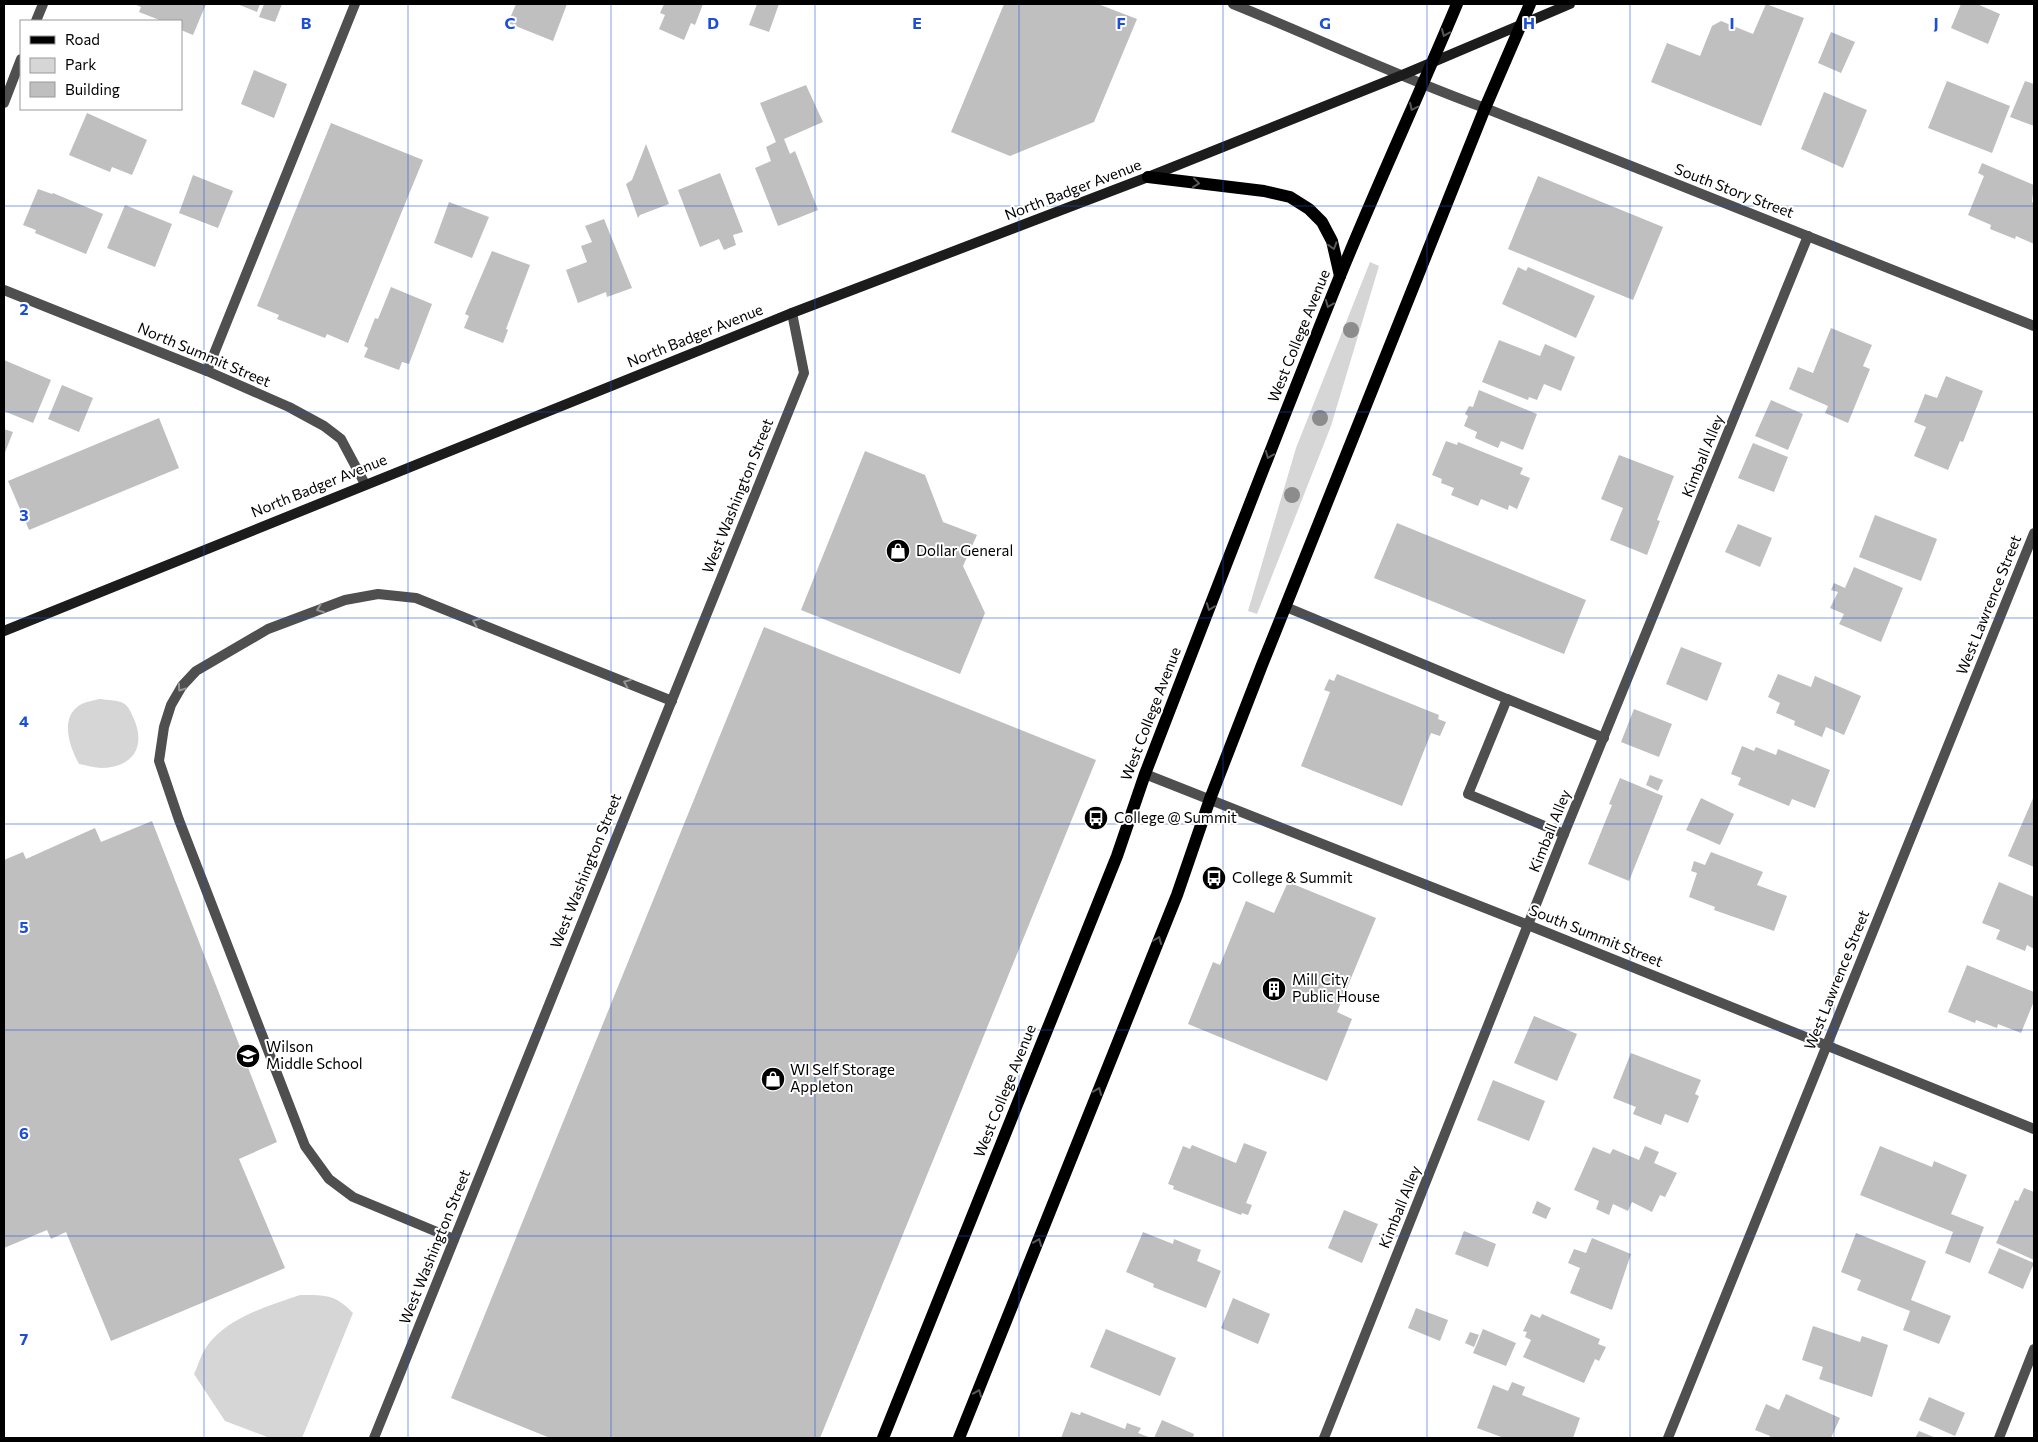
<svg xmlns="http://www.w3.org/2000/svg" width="2038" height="1442" font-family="Commissioner,sans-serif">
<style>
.green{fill:#d6d6d6}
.building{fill:#bfbfbf}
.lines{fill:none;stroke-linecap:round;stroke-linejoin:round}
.service{stroke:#4f4f4f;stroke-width:10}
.minor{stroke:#4f4f4f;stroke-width:10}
.secondary{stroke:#1c1c1c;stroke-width:10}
.primary{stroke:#000;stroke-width:12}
.tree{fill:#8c8c8c}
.oneway{stroke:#595959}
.oneway2{stroke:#959595}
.grid{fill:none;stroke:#1d4ed8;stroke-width:1;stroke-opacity:0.55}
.labels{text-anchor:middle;stroke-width:4;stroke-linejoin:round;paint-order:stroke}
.street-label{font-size:15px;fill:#000;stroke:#fff}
.poi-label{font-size:15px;fill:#000;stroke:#fff;text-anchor:start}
.grid-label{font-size:16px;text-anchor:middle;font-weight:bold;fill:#1d4ed8;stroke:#fff;stroke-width:4;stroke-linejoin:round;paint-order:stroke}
</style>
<rect width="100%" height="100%" fill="#fff"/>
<g class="green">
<path d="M1370,262l9,4 -48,160 -74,188 -9,-3 48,-163z"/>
<path d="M100,699c7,1 17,1 23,4 6,3 8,10 11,16 12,28 -1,48 -32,49 -7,0 -16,-3 -23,-4 -10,-18 -21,-50 5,-61 5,-2 11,-3 16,-4z"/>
<path d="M300,1295c25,0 35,-1 53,18l-51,125h-32l-45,-17 -31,-47c4,-8 7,-20 13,-28 21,-29 61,-40 93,-51z"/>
</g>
<g class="building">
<path d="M134,4h72l-13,31 -12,-5v-9h-19l-23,-9 2,-5z"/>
<path d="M237,4h23l-3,8z"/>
<path d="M264,4h18l-7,18 -16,-5z"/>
<path d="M516,4h51l-14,37 -45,-18z"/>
<path d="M664,4h39l-8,21 -4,-2 -7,17 -25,-11 6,-14 -5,-2z"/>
<path d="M757,4h22l-10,28 -20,-7z"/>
<path d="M1004,4h94l39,15 -43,103 -84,34 -59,-24z"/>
<path d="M1766,4l38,14 -43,108 -110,-44 16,-39 33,13 12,-30 9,-5 32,13z"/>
<path d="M1961,4h16l23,10 -12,30 -37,-16z"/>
<path d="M1831,32l24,10 -14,31 -23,-10z"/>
<path d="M254,70l33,14 -13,34 -33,-14z"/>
<path d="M1947,81l63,25 -18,47 -64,-25z"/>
<path d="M2025,81l9,3v42l-24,-9z"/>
<path d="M806,85l17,37 -39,17 6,15 5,-3 23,59 -40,16 -23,-58 16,-7 -5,-14 10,-5 -16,-39z"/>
<path d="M1824,92l43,18 -24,58 -42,-19z"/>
<path d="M87,113l60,27 -15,35 -20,-8 -2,5 -41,-17z"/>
<path d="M331,123l92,37 -75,183 -21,-9 -2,4 -48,-19 2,-4 -22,-9z"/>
<path d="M646,144l23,60 -29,11 -2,3 -12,-34 6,-4z"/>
<path d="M1982,163l52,22 -2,17 2,1v41l-18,-8 -1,3 -25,-10 1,-4 -23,-10 16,-39 -6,-3z"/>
<path d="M720,173l23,59 -10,3 3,10 -12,5 -5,-11 -19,8 -22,-57z"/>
<path d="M193,175l40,16 -15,37 -39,-15z"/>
<path d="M1538,176l125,51 -30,73 -125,-51z"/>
<path d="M38,189l14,5 1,-1 50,21 -17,40 -51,-21 1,-3 -13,-5z"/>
<path d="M449,202l40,15 -17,41 -38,-15z"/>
<path d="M125,205l47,19 -17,43 -48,-19z"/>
<path d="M604,219l28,69 -25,9 -1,-5 -28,11 -12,-33 21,-8 -6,-16 11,-4 -7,-16z"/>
<path d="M492,251l38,14 -24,64 2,1 -5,13 -39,-15 5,-12 -4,-2z"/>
<path d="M1518,267l8,4 2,-4 67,29 -19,42 -74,-34z"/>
<path d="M391,287l41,17 -23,60 -7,-2 -3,8 -35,-13 4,-9 -4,-2 11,-28 3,1z"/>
<path d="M1831,328l41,17 -9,21 7,3 -22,54 -23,-10 3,-7 -39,-17 9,-22 15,6z"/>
<path d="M1499,340l41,16 5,-12 30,13 -14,34 -17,-7 -7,16 -8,-3 -1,3 -46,-18z"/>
<path d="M4,360l47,20 -18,43 -29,-12z"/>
<path d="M1946,376l37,15 -20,51 -3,-1 -12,29 -34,-14 12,-29 -12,-5 11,-28 12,4z"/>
<path d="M62,385l31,13 -14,34 -31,-13z"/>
<path d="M1479,390l58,24 -14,36 -22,-9 -3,7 -23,-10 2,-6 -13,-6 4,-10 -3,-2 4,-8 4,1z"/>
<path d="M1771,400l32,14 -15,36 -33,-14z"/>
<path d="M159,418l20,50 -150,62 -21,-49z"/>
<path d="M4,429l9,3 -9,23z"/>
<path d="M1446,441l11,4 1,-3 65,26 -3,6 10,4 -13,31 -8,-4 -1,5 -27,-11 -3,7 -27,-11 3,-7 -13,-5 1,-4 -10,-4z"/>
<path d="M1753,443l35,14 -14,35 -36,-14z"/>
<path d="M865,451l60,24 18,47 34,13 -14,31 22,47 -25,61 -159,-64z"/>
<path d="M1619,455l55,21 -17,44 3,1 -13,34 -37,-15 13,-32 -22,-9z"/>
<path d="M1875,515l62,24 -16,42 -62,-24z"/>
<path d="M1397,523l189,77 -22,54 -190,-76z"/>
<path d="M1738,524l34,14 -12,29 -35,-15z"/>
<path d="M1854,567l49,21 -22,54 -42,-18 5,-10 -14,-6 8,-16 -7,-2 3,-7 11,5z"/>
<path d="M764,627l332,133 -276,678h-270l-99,-40z"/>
<path d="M1681,647l41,16 -15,38 -41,-17z"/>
<path d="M1337,674l102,41 -1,4 8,3 -6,14 -9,-3 -29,73 -101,-40 29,-74 -6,-2 5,-11 5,2z"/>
<path d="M1778,674l33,13 4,-11 46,20 -17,39 -18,-8 -4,10 -28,-12 1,-4 -19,-8 4,-10 -12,-6z"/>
<path d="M1634,709l38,15 -13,33 -38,-15z"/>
<path d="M1742,746l12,5 2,-4 20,8 2,-6 52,21 -15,38 -23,-9 -3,7 -51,-21 3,-7 -10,-4z"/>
<path d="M1650,775l13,5 -5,11 -12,-6z"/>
<path d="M1620,778l43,18 -34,85 -41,-17 24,-59 -3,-1z"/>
<path d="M2034,796v71l-26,-11z"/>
<path d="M1701,798l33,16 -14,31 -34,-15z"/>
<path d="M152,821l125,321 -38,17 46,109 -174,73 -45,-109 -15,7 -4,-9 -43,18v-388l19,-8 3,7 69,-31 6,14z"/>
<path d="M1711,852l52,20 -6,13 30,11 -13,35 -60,-21 1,-3 -26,-10 8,-24 -6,-2 3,-10 11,4z"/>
<path d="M1288,882l88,36 -39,94 15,7 -25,62 -139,-57 25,-62 7,3 26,-64 28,12z"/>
<path d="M1999,882l35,15v52l-7,-4 -2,6 -29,-12 4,-9 -18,-7z"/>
<path d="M1967,965l67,27v9l-13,32 -23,-9 -1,4 -21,-8 -1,3 -27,-11z"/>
<path d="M1534,1016l43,18 -20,47 -43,-18z"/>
<path d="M1631,1053l70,27 -6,14 4,2 -11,27 -23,-9 -4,11 -28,-11 3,-7 -23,-9z"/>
<path d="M1493,1080l52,21 -16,40 -52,-21z"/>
<path d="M1244,1143l23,9 -21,51 6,2 -4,10 -6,-2 -1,2 -68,-26 1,-3 -6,-2 15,-38 7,3 2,-4 44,18z"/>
<path d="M1645,1146l14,6 -5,11 23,10 -12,24 -5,-2 -8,17 -20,-10 -4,9 -15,-7 -4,11 -13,-6 3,-8 -25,-11 19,-43 17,7 3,-5 26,11z"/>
<path d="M1880,1146l52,21 2,-6 33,14 -16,39 33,13 -14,36 -25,-10 8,-21 -93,-37z"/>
<path d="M2024,1188l10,4v68l-38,-17 19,-43 3,1z"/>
<path d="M1537,1201l14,7 -5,11 -14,-6z"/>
<path d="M1344,1210l34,14 -16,39 -34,-15z"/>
<path d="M1464,1231l32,13 -8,23 -33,-13z"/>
<path d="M1143,1232l30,12 1,-5 27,11 -4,11 24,10 -15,37 -53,-21 1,-3 -28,-12z"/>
<path d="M1856,1233l70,28 -15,39 40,16 -12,28 -36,-14 7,-19 -53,-21 4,-10 -20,-8z"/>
<path d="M1592,1238l39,16 -19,56 -42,-17 10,-25 -12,-5 6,-14 12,4z"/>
<path d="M1999,1248l35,15 -11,26 -35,-16z"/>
<path d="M1233,1298l37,16 -12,30 -37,-16z"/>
<path d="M1416,1308l32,12 -8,21 -32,-13z"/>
<path d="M1531,1314l9,4 2,-4 58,25 -2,5 8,3 -7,14 -4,-2 -11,24 -61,-26 8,-17 -6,-3 2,-5 -4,-1z"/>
<path d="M1813,1326l47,16 2,-6 26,9 -16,52 -53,-18 4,-12 -21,-7z"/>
<path d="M1106,1329l70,29 -16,38 -70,-29z"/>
<path d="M1483,1329l33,14 -10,23 -33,-13z"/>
<path d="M1470,1332l9,3 -5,12 -9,-4z"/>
<path d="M1512,1382l13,5 -3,8 58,23 -7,20h-69l-27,-10 16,-43 15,6z"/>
<path d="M1786,1394l54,24 -9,20h-62l1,-2 -15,-6 11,-26 13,6z"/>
<path d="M1929,1397l36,16 -10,23 -36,-16z"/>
<path d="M1071,1412l9,3 1,-3 44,17 2,-6 14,5 -3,5 13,5h-90z"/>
<path d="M1162,1420l32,14 -1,4h-39z"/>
<path d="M1919,1431l17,7h-21z"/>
</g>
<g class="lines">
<g class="service">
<path d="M207,371l148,-367"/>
<path d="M1286,607l221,92"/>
<path d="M1564,834l-96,-40 39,-95 97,39"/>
<path d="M454,1239l-101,-42 -24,-18 -24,-33 -126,-326 -20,-59 5,-34 7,-22 11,-19 14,-15 72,-42 77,-29 33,-6 38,4 256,103"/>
<path d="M1324,1438l240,-604 244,-598"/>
<path d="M1999,1438l35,-89"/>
</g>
<g class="minor">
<path d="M1233,4c84,34 166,73 252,104l549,218"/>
<path d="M36,21l7,-17"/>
<path d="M4,103l17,-44"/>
<path d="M4,290l203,81 82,36 35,19 17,13 24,45"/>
<path d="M1145,774l383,151 506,204"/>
<path d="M374,1438l430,-1065 -12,-60"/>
<path d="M1668,1438l366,-905"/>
</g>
<path class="secondary" d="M4,631l788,-318 356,-136 252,-101 170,-72"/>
<g class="primary">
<path d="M1148,177l116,14 26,6 19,12 13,13 10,19 8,35"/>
<path d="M883,1438l234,-582 28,-82c64,-166 128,-332 195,-498 37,-91 79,-181 117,-272"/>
<path d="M959,1438l218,-543 33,-96 52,-134 223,-557 45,-104"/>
</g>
</g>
<g class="tree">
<circle cx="1351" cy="330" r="8"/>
<circle cx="1320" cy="418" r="8"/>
<circle cx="1292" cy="495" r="8"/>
</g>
<defs><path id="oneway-chevron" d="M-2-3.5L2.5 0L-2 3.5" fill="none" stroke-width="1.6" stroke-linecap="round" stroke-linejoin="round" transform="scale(1.25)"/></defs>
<g class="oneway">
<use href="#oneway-chevron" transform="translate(1445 33) rotate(112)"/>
<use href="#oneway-chevron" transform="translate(1413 107) rotate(115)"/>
<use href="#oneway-chevron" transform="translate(1196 183) rotate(7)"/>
<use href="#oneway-chevron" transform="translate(1333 246) rotate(73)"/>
<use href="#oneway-chevron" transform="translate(1329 304) rotate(112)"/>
<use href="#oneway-chevron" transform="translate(1269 455) rotate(112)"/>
<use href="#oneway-chevron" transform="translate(1210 607) rotate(111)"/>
<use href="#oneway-chevron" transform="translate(1158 940) rotate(-68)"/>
<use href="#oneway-chevron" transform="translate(1098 1091) rotate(-68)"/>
<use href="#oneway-chevron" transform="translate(1038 1242) rotate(-68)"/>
<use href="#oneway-chevron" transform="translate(978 1393) rotate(-68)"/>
</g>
<g class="oneway2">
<use href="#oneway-chevron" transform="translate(320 609) rotate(159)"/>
<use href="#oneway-chevron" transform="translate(476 622) rotate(-158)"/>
<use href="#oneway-chevron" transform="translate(627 683) rotate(-158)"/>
<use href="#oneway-chevron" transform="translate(181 688) rotate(125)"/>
</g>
<path class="grid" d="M204,4v1434M408,4v1434M611,4v1434M815,4v1434M1019,4v1434M1223,4v1434M1427,4v1434M1630,4v1434M1834,4v1434M4,206h2030M4,412h2030M4,618h2030M4,824h2030M4,1030h2030M4,1236h2030"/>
<defs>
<g id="shop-disc" transform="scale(1.25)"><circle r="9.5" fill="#000" stroke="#fff"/><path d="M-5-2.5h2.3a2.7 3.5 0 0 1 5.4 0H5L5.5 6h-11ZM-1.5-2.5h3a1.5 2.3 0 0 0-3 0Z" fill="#fff"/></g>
<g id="bus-disc" transform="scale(1.25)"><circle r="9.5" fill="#000" stroke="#fff"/><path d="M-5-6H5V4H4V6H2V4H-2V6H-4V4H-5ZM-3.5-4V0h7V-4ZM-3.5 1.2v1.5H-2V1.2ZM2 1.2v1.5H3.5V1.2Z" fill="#fff"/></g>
<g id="building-disc" transform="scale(1.25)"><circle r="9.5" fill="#000" stroke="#fff"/><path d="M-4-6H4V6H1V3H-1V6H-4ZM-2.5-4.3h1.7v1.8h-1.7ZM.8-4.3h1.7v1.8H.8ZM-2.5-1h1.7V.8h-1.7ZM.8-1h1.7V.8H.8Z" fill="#fff"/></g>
<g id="school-disc" transform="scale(1.25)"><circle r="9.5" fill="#000" stroke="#fff"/><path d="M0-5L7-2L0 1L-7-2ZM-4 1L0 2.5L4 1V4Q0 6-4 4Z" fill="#fff"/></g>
</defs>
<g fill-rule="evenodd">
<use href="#shop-disc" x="898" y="551"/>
<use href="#bus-disc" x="1096" y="818"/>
<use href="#bus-disc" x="1214" y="878"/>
<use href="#building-disc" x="1274" y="989"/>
<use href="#school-disc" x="248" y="1056"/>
<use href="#shop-disc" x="773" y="1079"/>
</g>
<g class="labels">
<g class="street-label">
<text transform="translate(1073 190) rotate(-21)" y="5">North Badger Avenue</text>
<text transform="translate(1734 191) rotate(21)" y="5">South Story Street</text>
<text transform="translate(695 336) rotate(-22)" y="5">North Badger Avenue</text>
<text transform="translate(1299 336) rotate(-68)" y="5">West College Avenue</text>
<text transform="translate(204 355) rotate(23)" y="5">North Summit Street</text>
<text transform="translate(1703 456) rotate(-68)" y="5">Kimball Alley</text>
<text transform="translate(319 486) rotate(-22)" y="5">North Badger Avenue</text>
<text transform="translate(738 496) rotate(-68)" y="5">West Washington Street</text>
<text transform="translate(1989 605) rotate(-68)" y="5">West Lawrence Street</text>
<text transform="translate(1151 714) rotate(-69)" y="5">West College Avenue</text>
<text transform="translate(1550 831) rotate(-68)" y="5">Kimball Alley</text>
<text transform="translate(586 871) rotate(-68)" y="5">West Washington Street</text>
<text transform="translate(1596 936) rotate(22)" y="5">South Summit Street</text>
<text transform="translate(1837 980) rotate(-68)" y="5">West Lawrence Street</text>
<text transform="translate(1005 1091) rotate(-68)" y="5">West College Avenue</text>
<text transform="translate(1400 1207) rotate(-68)" y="5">Kimball Alley</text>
<text transform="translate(435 1247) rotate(-68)" y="5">West Washington Street</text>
</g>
<g class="poi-label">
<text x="916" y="556">Dollar General</text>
<text x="1114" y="823">College @ Summit</text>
<text x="1232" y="883">College &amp; Summit</text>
<text x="1292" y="985">Mill City<tspan x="1292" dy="17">Public House</tspan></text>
<text x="266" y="1052">Wilson<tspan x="266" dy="17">Middle School</tspan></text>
<text x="790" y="1075">WI Self Storage<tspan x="790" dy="17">Appleton</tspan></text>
</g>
</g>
<g class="grid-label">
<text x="306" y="29">B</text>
<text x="510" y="29">C</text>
<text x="713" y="29">D</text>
<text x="917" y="29">E</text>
<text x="1121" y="29">F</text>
<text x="1325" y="29">G</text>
<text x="1529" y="29">H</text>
<text x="1732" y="29">I</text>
<text x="1936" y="29">J</text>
<text x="24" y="315">2</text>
<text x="24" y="521">3</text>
<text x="24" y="727">4</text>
<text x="24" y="933">5</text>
<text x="24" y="1139">6</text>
<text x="24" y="1345">7</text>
</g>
<rect width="2038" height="1442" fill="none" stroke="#000000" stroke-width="10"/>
<rect x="20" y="20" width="162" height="90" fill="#ffffff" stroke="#999999"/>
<rect x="30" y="36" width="25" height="8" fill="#000000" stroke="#999999"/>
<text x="65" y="45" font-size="15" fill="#000000">Road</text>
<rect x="30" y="58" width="25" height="15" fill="#d6d6d6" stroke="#999999"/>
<text x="65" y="70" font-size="15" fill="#000000">Park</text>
<rect x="30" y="82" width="25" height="15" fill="#bfbfbf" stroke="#999999"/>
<text x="65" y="95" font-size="15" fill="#000000">Building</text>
</svg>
